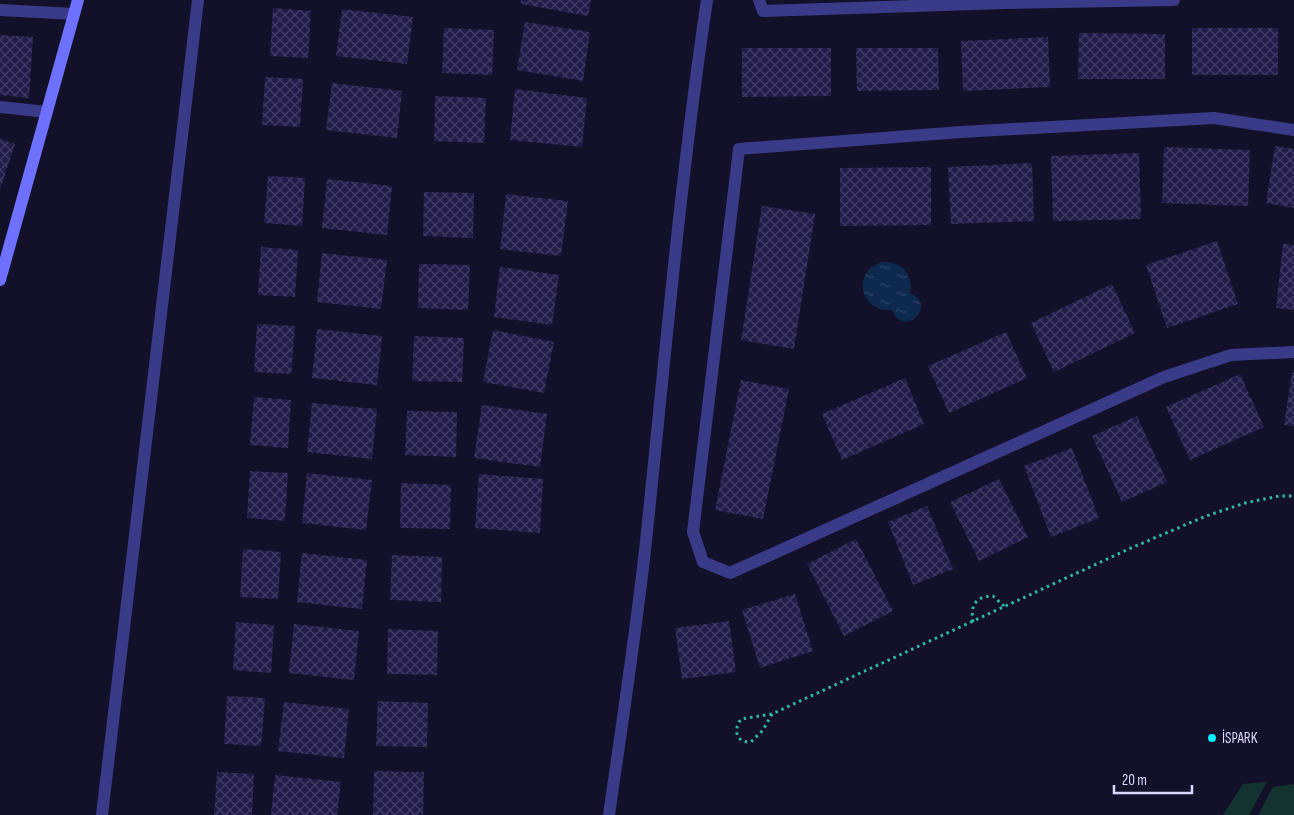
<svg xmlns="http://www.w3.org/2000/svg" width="1294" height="815" font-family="'Sofia Sans Condensed',sans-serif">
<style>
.green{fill:#133330}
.water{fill:url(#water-ripples)}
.building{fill:url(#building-cross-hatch)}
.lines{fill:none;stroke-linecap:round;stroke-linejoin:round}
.path{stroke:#2fbcad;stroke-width:3;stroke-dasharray:2.5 4;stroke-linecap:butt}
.street{stroke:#3a3b88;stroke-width:12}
.secondary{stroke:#6e71ff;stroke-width:12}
.poi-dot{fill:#03f2ff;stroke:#131029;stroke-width:2}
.labels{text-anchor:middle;stroke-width:5;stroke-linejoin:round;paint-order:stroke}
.poi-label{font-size:15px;fill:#dad7ff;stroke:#131029;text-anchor:start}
</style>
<defs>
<pattern id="water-ripples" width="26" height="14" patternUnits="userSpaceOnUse" patternTransform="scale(1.25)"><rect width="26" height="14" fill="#0e294e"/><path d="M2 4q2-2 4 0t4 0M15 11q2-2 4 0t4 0" fill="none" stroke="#304769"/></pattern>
<pattern id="building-cross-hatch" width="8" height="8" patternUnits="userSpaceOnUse" patternTransform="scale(1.25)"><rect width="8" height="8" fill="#231c4a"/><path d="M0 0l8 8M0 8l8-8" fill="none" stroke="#423c65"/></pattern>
</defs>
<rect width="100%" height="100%" fill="#131029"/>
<g class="green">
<path d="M1267,782l-18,33h-26l20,-31z"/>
<path d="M1294,784v31h-36l15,-28z"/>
</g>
<path class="water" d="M882,262c19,-1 32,12 28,31 29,13 -7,46 -18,17 -32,3 -41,-39 -10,-48z"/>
<g class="building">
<path d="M521,0h70l-3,16 -67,-12z"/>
<path d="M273,8l38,3 -3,47 -38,-2z"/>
<path d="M342,9l71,8 -6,47 -71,-8z"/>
<path d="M525,22l65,10 -7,49 -66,-11z"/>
<path d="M444,28l50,2 -2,45 -50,-2z"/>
<rect x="1192" y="28" width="86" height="47"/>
<path d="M1079,33l86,1v45h-87z"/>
<path d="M0,35l33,2 -4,61 -29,-3z"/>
<path d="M1048,37l2,50 -87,4 -2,-50z"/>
<path d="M742,48h89v48l-89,1z"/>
<path d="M856,48h82l1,42 -82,1z"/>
<path d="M265,77l38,2 -3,48 -38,-2z"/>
<path d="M332,83l70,8 -5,47 -71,-8z"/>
<path d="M515,89l72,9 -5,49 -72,-7z"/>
<path d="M435,96l51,2 -2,45 -50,-2z"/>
<path d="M0,139l15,5 -15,46z"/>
<path d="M1275,146l19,3v59l-28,-5z"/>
<path d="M1164,147l86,3 -2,56 -86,-3z"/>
<path d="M1139,153l2,66 -88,2 -2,-65z"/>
<path d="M1032,163l2,58 -83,3 -3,-57z"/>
<path d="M931,167v58l-91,1v-58z"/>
<path d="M268,176l37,2 -3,48 -38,-3z"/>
<path d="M327,179l65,7 -5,49 -65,-7z"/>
<path d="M424,192l50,1 -1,45 -50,-2z"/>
<path d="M506,194l62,7 -7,55 -61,-7z"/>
<path d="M762,206l53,8 -21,135 -53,-9z"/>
<path d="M1217,241l21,63 -71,24 -21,-63z"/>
<path d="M1283,244l11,1v65l-18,-2z"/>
<path d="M261,247l37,3 -3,47 -37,-2z"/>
<path d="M322,253l65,7 -6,49 -64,-7z"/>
<path d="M419,264l51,1 -2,45 -50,-2z"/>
<path d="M500,267l59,8 -7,50 -58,-8z"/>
<path d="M1112,284l23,49 -81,39 -23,-49z"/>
<path d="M257,324l38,2 -4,48 -37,-2z"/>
<path d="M317,329l65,7 -5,49 -65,-7z"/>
<path d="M493,330l61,12 -10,51 -61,-11z"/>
<path d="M1006,332l21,46 -78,35 -21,-47z"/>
<path d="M414,336l50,2 -2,44 -50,-1z"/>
<path d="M1292,372l2,1v53l-10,-1z"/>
<path d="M1240,374l24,53 -74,33 -24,-53z"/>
<path d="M905,378l19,46 -82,36 -20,-46z"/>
<path d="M741,380l48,9 -26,130 -48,-9z"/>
<path d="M254,397l37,3 -3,48 -38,-3z"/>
<path d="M312,403l65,6 -5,50 -65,-7z"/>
<path d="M482,405l65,9 -7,53 -66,-9z"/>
<path d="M407,411l50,1 -1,45 -51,-2z"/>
<path d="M1137,416l30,66 -45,20 -30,-66z"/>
<path d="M1072,448l27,70 -48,19 -27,-71z"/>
<path d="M250,471l38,2 -3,48 -38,-3z"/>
<path d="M307,473l65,7 -6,50 -64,-7z"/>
<path d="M479,474l64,5 -3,54 -65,-5z"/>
<path d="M999,479l29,58 -49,24 -29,-59z"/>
<path d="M401,483l50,2 -1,44 -50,-1z"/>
<path d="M927,506l26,63 -40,16 -25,-63z"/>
<path d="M856,539l37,72 -49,25 -37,-72z"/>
<path d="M243,549l38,3 -3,47 -38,-2z"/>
<path d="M302,553l65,7 -5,49 -65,-7z"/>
<path d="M392,555l50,2 -1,45 -51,-2z"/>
<path d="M795,594l18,57 -53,17 -18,-58z"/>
<path d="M729,621l7,51 -54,7 -7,-51z"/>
<path d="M236,622l38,3 -3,48 -38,-3z"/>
<path d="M294,624l65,7 -5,49 -65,-7z"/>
<path d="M388,629l50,2 -1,44 -50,-1z"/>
<path d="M227,696l38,2 -4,48 -37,-2z"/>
<path d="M378,701l50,2 -1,44 -51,-1z"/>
<path d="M284,702l65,7 -5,49 -66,-7z"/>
<path d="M374,771l50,1 -1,43h-50z"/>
<path d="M217,772l37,2 -2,41h-38z"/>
<path d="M275,775l66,7 -4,33h-66z"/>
</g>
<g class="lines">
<g class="path">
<path d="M973,622c-3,-17 3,-26 20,-26l11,10"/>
<path d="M772,714l-9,16 -12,12c-15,1 -18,-12 -10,-23l31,-5 359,-166 75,-32 39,-13 34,-7h15"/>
</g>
<g class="street">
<path d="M759,0l4,11 241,-8 170,-3"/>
<path d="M0,10l74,4"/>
<path d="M0,107l47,5"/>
<path d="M1294,130l-80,-12 -253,14 -222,17 -46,383 10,30 27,11 434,-196 67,-22 63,-3"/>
<path d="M102,815l96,-815"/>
<path d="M609,815c13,-91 27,-182 37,-274 19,-181 34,-361 61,-541"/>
</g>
<path class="secondary" d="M0,280l78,-280"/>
</g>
<circle class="poi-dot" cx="1212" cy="738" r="5"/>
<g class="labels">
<g class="poi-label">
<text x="1222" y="743">İSPARK</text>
</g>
</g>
<path d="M1114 785v8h78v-8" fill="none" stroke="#dad7ff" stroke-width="2.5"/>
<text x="1122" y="785" font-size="15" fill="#dad7ff" stroke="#131029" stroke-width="4" paint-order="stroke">20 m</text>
</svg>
